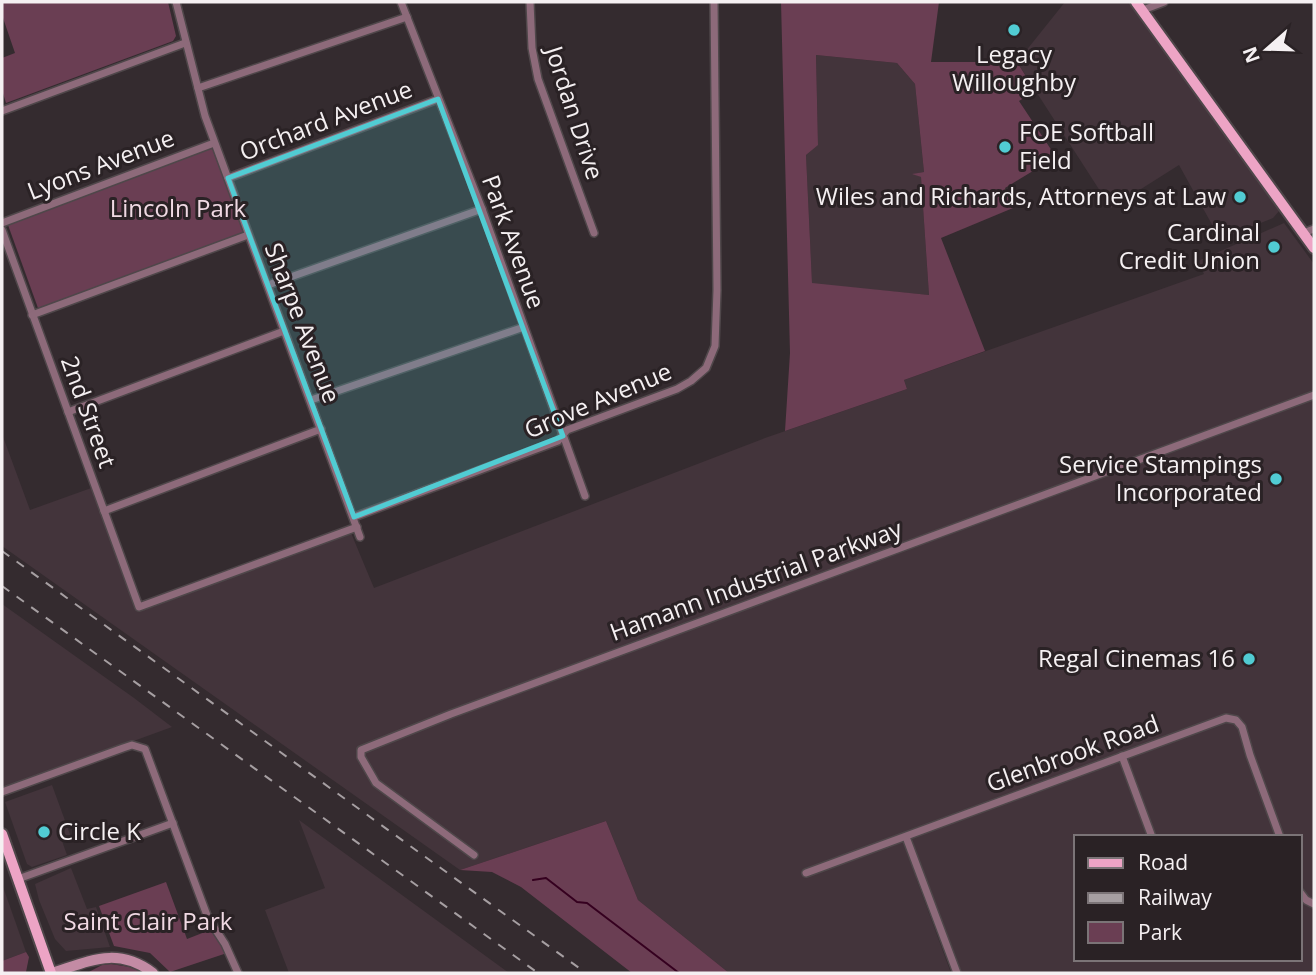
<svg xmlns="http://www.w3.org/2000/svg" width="1316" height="975" font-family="'Open Sans',sans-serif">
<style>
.built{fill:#43343b;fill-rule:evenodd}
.green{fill:#6a3e53;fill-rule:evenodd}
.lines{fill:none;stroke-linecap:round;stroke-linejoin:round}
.stream{stroke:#35001f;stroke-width:2}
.street-casing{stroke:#4f474a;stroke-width:10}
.secondary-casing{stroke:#4f474a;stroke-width:13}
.primary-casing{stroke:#4f474a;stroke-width:14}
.street{stroke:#8d6a7a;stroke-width:7}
.secondary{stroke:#c38ba4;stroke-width:10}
.primary{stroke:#eda4c5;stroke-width:10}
.rail{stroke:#a69fa2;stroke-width:2;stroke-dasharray:9 9;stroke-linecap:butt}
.marked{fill:#51ccd3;fill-opacity:0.2;stroke:#51ccd3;stroke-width:5;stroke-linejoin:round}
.poi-dot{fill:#51ccd3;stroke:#2a2225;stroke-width:2.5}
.labels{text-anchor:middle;stroke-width:6;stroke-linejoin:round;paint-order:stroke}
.poi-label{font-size:24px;fill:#f5f0f2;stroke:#2a2225;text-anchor:end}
.street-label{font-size:24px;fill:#f5f0f2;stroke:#2a2225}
.park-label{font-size:24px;fill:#f0d9e3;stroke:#2a2225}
</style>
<rect width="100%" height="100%" fill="#342b2f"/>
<g class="built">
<path d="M1065,2h68l147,208 -7,8 -53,21 -41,-74 -68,43 -94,-146z"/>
<path d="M816,55l81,8 18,21 9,88 -10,2 7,3 8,118 -117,-11 -6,-129 12,-11z"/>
<path d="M1284,223l30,41v709h-352l-38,-98 -8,3 35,95h-222l-91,-73 -32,-79 -146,49 -458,-324v-112l28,76 64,-23 45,125 212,-79 23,55 391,-150 142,-49 -3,-9 300,-106 -6,-13zM1076,837h224v122h-224z"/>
<path d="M2,604l132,94 38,29 -170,62z"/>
<path d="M52,785l19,52 -9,4 5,14 -35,12 -5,-3 -22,-62z"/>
<path d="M299,820l210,153h-220l-24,-63 60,-22z"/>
<path d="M71,868l16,41 9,-2 14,40 -44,4 -11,-12 -16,-39 -4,-16z"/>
<path d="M2,884l24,68 -24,9z"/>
</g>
<g class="green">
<path d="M2,2h166l8,34 -3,5 -167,62 -4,-13v-32l13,-5 -13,-38z"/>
<path d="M781,2h158l-8,60h86l18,29 -16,10 37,56 -51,31 8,20 -72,30 44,113 -81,29 3,9 -122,42 5,-78zM816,55l81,8 18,21 9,88 -12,2 9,3 8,118 -117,-12 -6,-128 12,-10z"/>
<path d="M212,148l32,85 -206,75 -30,-83z"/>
<path d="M606,821l32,79 91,73h-97l-111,-86 -29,-15 -32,-2z"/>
<path d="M166,882l21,57 23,-9 17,23 -57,19 -20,-19 -36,-7 -15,-40z"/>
<path d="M26,952l3,5 -3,15 -24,1v-12z"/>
<path d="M111,964l19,3 15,6h-58l15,-8z"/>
</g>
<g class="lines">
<path class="stream" d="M533,880l13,-2 31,24 10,1 92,70"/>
<g class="street-casing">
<g id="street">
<path d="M176,2l29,114 155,421"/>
<path d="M401,2l81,207 103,287"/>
<path d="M530,2l2,46 6,31 56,154"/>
<path d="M1143,10l21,-8"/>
<path d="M198,88l209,-71"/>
<path d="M2,111l183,-68"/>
<path d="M228,178l210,-79"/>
<path d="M2,223l212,-80"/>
<path d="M2,230l137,377 218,-80"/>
<path d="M1303,233l11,-4"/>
<path d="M268,285l214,-76"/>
<path d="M32,315l216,-80"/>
<path d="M311,400l213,-73"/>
<path d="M68,412l216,-81"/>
<path d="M104,511l217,-82"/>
<path d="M354,517l204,-76 9,-11 110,-41 14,-8 15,-13 9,-22 2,-56 -3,-288"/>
<path d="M1122,756l30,81"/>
<path d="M2,792l121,-44 9,-3 13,4 63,169 17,26 13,29"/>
<path d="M906,837l51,136"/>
<path d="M474,855l-98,-72 -15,-26v-7l90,-36 863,-319"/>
<path d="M806,873l420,-155 10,2 6,7 8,28 30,82"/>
<path d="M18,879l155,-56"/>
<path d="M1300,892l6,8 8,4"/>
</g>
</g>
<g class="secondary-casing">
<path id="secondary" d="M52,973c38,-12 65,-27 101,0"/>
</g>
<g class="primary-casing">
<g id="primary">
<path d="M1136,2l178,246"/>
<path d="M2,834l49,139"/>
</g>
</g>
<use href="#street" class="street"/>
<use href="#secondary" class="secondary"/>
<use href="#primary" class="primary"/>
<g class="rail">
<path d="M2,551l584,422"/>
<path d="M2,586l536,387"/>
</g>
</g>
<path class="marked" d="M438,99l125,337 -209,81 -126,-339z"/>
<g class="poi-dot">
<circle cx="1014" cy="30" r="7"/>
<circle cx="1005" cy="147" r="7"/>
<circle cx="1240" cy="197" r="7"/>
<circle cx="1274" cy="247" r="7"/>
<circle cx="1276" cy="479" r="7"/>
<circle cx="1249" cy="659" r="7"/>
<circle cx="44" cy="832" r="7"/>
</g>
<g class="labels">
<g class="poi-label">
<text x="1014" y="63" text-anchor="middle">Legacy<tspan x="1014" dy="28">Willoughby</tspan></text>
<text x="1019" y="141" text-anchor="start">FOE Softball<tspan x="1019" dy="28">Field</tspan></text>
<text x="1226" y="205">Wiles and Richards, Attorneys at Law</text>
<text x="1260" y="241">Cardinal<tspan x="1260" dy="28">Credit Union</tspan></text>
<text x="1262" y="473">Service Stampings<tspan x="1262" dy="28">Incorporated</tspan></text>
<text x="1235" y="667">Regal Cinemas 16</text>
<text x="58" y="840" text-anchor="start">Circle K</text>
</g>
<g class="street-label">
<text transform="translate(574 113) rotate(72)" y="8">Jordan Drive</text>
<text transform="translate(326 121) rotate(-21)" y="8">Orchard Avenue</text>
<text transform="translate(101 165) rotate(-21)" y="8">Lyons Avenue</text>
<text transform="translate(513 242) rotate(70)" y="8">Park Avenue</text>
<text transform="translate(302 323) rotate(69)" y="8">Sharpe Avenue</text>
<text transform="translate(598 401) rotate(-23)" y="8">Grove Avenue</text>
<text transform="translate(88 412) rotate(70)" y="8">2nd Street</text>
<text transform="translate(756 581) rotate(-20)" y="8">Hamann Industrial Parkway</text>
<text transform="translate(1073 754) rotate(-20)" y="8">Glenbrook Road</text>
</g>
<g class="park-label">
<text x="178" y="217">Lincoln Park</text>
<text x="148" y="930">Saint Clair Park</text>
</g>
</g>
<rect width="1316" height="975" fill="none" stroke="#f5f0f2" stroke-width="7"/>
<rect x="1074" y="835" width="228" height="126" fill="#2a2225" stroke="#7b7477" stroke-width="2"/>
<rect x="1088" y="858" width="35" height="10" fill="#eda4c5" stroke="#7b7477" stroke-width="2"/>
<text x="1138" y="870" font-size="21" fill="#f5f0f2">Road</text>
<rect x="1088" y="893" width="35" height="10" fill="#a69fa2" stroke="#7b7477" stroke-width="2"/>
<text x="1138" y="905" font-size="21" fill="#f5f0f2">Railway</text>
<rect x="1088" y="922" width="35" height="21" fill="#6a3e53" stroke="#7b7477" stroke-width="2"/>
<text x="1138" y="940" font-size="21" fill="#f5f0f2">Park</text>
<g transform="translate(1267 49) rotate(250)" stroke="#2a2225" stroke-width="5" paint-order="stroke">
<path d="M0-5L12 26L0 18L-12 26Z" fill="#f5f0f2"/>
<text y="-10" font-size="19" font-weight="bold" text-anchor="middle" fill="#f5f0f2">N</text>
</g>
</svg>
